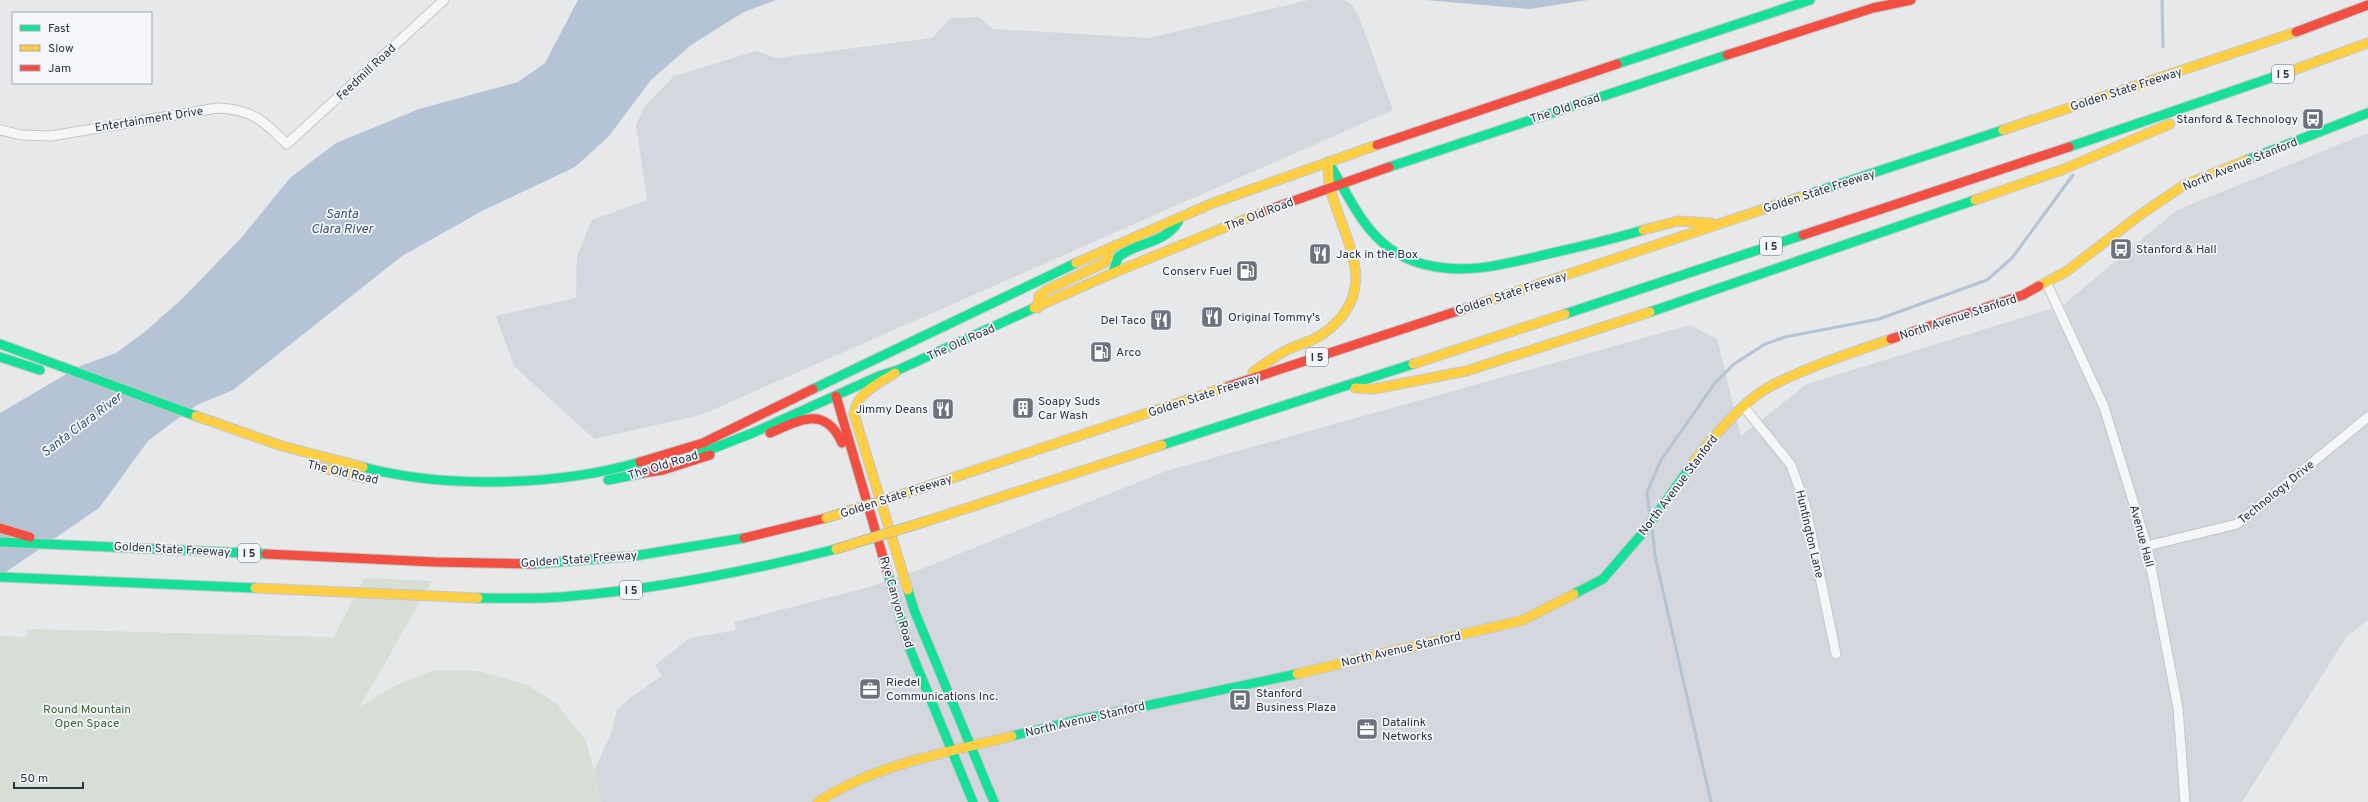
<svg xmlns="http://www.w3.org/2000/svg" width="2368" height="802" font-family="Overpass,sans-serif">
<style>
.built{fill:#d4d7dd}
.green{fill:#d6ded6}
.water{fill:#b4c4d5}
.lines{fill:none;stroke-linecap:round;stroke-linejoin:round}
.stream{stroke:#b4c4d5;stroke-width:3}
.street-casing{stroke:#c4c6c8;stroke-width:11}
.fast-casing{stroke:#c4c6c8;stroke-width:11}
.slow-casing{stroke:#c4c6c8;stroke-width:11}
.jam-casing{stroke:#c4c6c8;stroke-width:11}
.street{stroke:#f5f6f7;stroke-width:9}
.fast{stroke:#16e098;stroke-width:9}
.slow{stroke:#ffcf43;stroke-width:9}
.jam{stroke:#f24e42;stroke-width:9}
.slow-bridge-casing{stroke:#b8bbbf;stroke-width:11;stroke-linecap:butt}
.slow-bridge{stroke:#ffcf43;stroke-width:9}
.labels{text-anchor:middle;stroke-width:3.5;stroke-linejoin:round;paint-order:stroke}
.shield{fill:#f4f6f9;stroke:#676e7b;stroke-width:1}
.shield-label{font-size:11px;font-weight:bold;fill:#2b3445}
.street-label{font-size:12px;fill:#2b3445;stroke:#f4f6f9}
.poi-label{font-size:12px;fill:#2b3445;stroke:#f4f6f9;text-anchor:start}
.park-label{font-size:12px;fill:#3f6138;stroke:#f4f6f9}
.water-label{font-size:13px;font-style:italic;fill:#34527a;stroke:#f4f6f9}
</style>
<rect width="100%" height="100%" fill="#e6e8ea"/>
<g class="built">
<path d="M1309,0h35l8,5 7,12 34,93 -692,305 -107,24 -80,-73 -18,-50 80,-18 1,-42 15,-36 55,-20 -11,-75 8,-18 30,-31 82,-25 21,7 155,-20 18,-20 28,-1 15,12 156,9z"/>
<path d="M2368,133v487l-21,16 -105,166h-1640l-8,-31 18,-40 5,-21 13,-12 32,-22 -7,-11 35,-27 42,-7 4,-2 -2,-7 132,-34 53,-18 247,-99 524,-146 27,14 24,97 66,-52 256,-79 114,-95z"/>
</g>
<path class="green" d="M364,578l68,3 -73,127 33,-21 42,-17 45,1 48,14 31,20 28,36 16,61h-602v-166l27,1v-8l307,8z"/>
<g class="water">
<path d="M578,0h198l-32,12 -53,33 -40,35 -42,56 -34,31 -93,44 -80,45 -169,134 -36,15 -28,20 -21,16 -49,67 -99,68v-163l80,-47 36,-13 31,-23 36,-32 59,-61 48,-59 46,-35 83,-34 99,-27 27,-19z"/>
<path d="M1426,0h162l-58,9z"/>
</g>
<g class="lines">
<g class="stream">
<path d="M2162,0l1,47"/>
<path d="M1650,517l-3,-25 14,-32 54,-77 19,-19 31,-20 20,-7 94,-18 108,-39 25,-22 61,-83"/>
<path d="M1652,528l3,28 56,246"/>
</g>
<g class="street-casing">
<g id="street">
<path d="M0,130l22,5 29,1 166,-28c35,1 47,13 70,36l157,-144"/>
<path d="M2047,284l57,123 43,139 31,162 7,94"/>
<path d="M1744,407l47,58 14,39 31,150"/>
<path d="M2147,546l90,-22 131,-107"/>
</g>
</g>
<g class="fast-casing">
<g id="fast">
<path d="M1617,64l193,-64"/>
<path d="M2069,147l219,-75"/>
<path d="M2247,160l121,-47"/>
<path d="M1328,162c19,30 32,64 61,86 16,12 36,18 56,20 35,4 73,-7 107,-15 31,-7 62,-14 91,-23"/>
<path d="M1389,167l338,-112"/>
<path d="M1806,195l197,-65"/>
<path d="M1113,273l5,-16c19,-15 46,-13 60,-35"/>
<path d="M1650,312l325,-112"/>
<path d="M1565,314l238,-79"/>
<path d="M0,344l196,72"/>
<path d="M0,357l40,13"/>
<path d="M813,389l263,-126"/>
<path d="M1162,445l251,-81"/>
<path d="M699,454l56,-22 124,-56 19,-6 136,-62"/>
<path d="M363,467c82,22 196,19 277,-5"/>
<path d="M608,480l35,-7"/>
<path d="M0,542l266,12"/>
<path d="M533,564l101,-8 110,-18"/>
<path d="M888,574l21,73 64,155"/>
<path d="M0,577l255,11"/>
<path d="M908,590l6,20 80,192"/>
<path d="M1574,594l29,-15 43,-50 47,-66"/>
<path d="M478,598c28,0 55,1 83,-1 93,-7 184,-25 275,-48"/>
<path d="M1012,736l57,-14 228,-48"/>
</g>
</g>
<g class="slow-casing">
<g id="slow">
<path d="M2288,72l80,-29"/>
<path d="M2003,130l293,-98"/>
<path d="M1975,200l89,-31 106,-45"/>
<path d="M1643,230l35,-9 33,2"/>
<path d="M1076,263l137,-60 164,-58"/>
<path d="M2039,286l28,-15 73,-56 44,-30 63,-25"/>
<path d="M1482,303l324,-108"/>
<path d="M1034,308l79,-35 152,-62"/>
<path d="M1038,308l1,-12 8,-6 57,-27 4,-5 1,-9"/>
<path d="M1413,364l152,-50"/>
<path d="M1253,372c12,-8 23,-17 36,-23 11,-5 24,-8 34,-15 60,-44 22,-90 7,-146 -2,-8 -1,-16 -2,-24"/>
<path d="M895,373c-17,11 -38,19 -41,41l54,176"/>
<path d="M1355,388l19,1 92,-18 184,-59"/>
<path d="M196,416l86,30 81,21"/>
<path d="M1693,463c18,-24 52,-64 78,-77 38,-20 80,-33 120,-47"/>
<path d="M315,466l49,12"/>
<path d="M916,490l313,-104"/>
<path d="M927,521l235,-76"/>
<path d="M255,588l223,10"/>
<path d="M1297,674l226,-54 51,-26"/>
<path d="M818,802c58,-38 127,-49 194,-66"/>
</g>
</g>
<g class="jam-casing">
<g id="jam">
<path d="M2296,32l72,-27"/>
<path d="M1727,55l146,-47 38,-8"/>
<path d="M1377,145l240,-81"/>
<path d="M1265,211l124,-44"/>
<path d="M1803,235l266,-88"/>
<path d="M1891,339l132,-44 16,-9"/>
<path d="M1229,386l253,-83"/>
<path d="M836,396l52,178"/>
<path d="M770,433c30,-13 55,-28 72,10"/>
<path d="M640,462l63,-19 110,-54"/>
<path d="M643,473l20,-3 47,-15"/>
<path d="M0,528l30,9"/>
<path d="M744,538l82,-20"/>
<path d="M266,554l169,8 98,2"/>
</g>
</g>
<use href="#street" class="street"/>
<use href="#fast" class="fast"/>
<use href="#slow" class="slow"/>
<use href="#jam" class="jam"/>
<g class="slow-bridge-casing">
<g id="slow-bridge">
<path d="M826,518l90,-28"/>
<path d="M836,549l91,-28"/>
</g>
</g>
<use href="#slow-bridge" class="slow-bridge"/>
</g>
<defs>
<g id="bus-square" transform="scale(1.15)"><rect x="-9" y="-9" width="18" height="18" rx="4" fill="#6c737f" stroke="#f4f6f9"/><path d="M-5-6H5V4H4V6H2V4H-2V6H-4V4H-5ZM-3.5-4V0h7V-4ZM-3.5 1.2v1.5H-2V1.2ZM2 1.2v1.5H3.5V1.2Z" fill="#fff"/></g>
<g id="restaurant-square" transform="scale(1.15)"><rect x="-9" y="-9" width="18" height="18" rx="4" fill="#6c737f" stroke="#f4f6f9"/><path d="M-5-6h1v4h1v-4h1v4h1v-4h1v5L-1.5 .5V6h-2V.5L-5-1ZM5-6V6H3V1.5H1.5Q1.5-4 5-6Z" fill="#fff"/></g>
<g id="fuel-square" transform="scale(1.15)"><rect x="-9" y="-9" width="18" height="18" rx="4" fill="#6c737f" stroke="#f4f6f9"/><path d="M-5.5-6h7V0h2V4h1.3V-2.5L3-4.5l.8-.8L6-3V5H2.5V1h-1V6h-7ZM-4.2-4.7v3.2H.2V-4.7Z" fill="#fff"/></g>
<g id="building-square" transform="scale(1.15)"><rect x="-9" y="-9" width="18" height="18" rx="4" fill="#6c737f" stroke="#f4f6f9"/><path d="M-4-6H4V6H1V3H-1V6H-4ZM-2.5-4.3h1.7v1.8h-1.7ZM.8-4.3h1.7v1.8H.8ZM-2.5-1h1.7V.8h-1.7ZM.8-1h1.7V.8H.8Z" fill="#fff"/></g>
<g id="office-square" transform="scale(1.15)"><rect x="-9" y="-9" width="18" height="18" rx="4" fill="#6c737f" stroke="#f4f6f9"/><path d="M-6-3h4V-5.5h4V-3h4V5H-6ZM-1-4.5V-3h2v-1.5ZM-6 0V1H6V0Z" fill="#fff"/></g>
</defs>
<g fill-rule="evenodd">
<use href="#bus-square" x="2313" y="119"/>
<use href="#bus-square" x="2121" y="249"/>
<use href="#restaurant-square" x="1320" y="254"/>
<use href="#fuel-square" x="1247" y="271"/>
<use href="#restaurant-square" x="1212" y="317"/>
<use href="#restaurant-square" x="1161" y="320"/>
<use href="#fuel-square" x="1101" y="352"/>
<use href="#building-square" x="1023" y="408"/>
<use href="#restaurant-square" x="943" y="409"/>
<use href="#office-square" x="870" y="689"/>
<use href="#bus-square" x="1240" y="700"/>
<use href="#office-square" x="1367" y="729"/>
</g>
<g class="labels">
<g class="shield">
<rect x="2272" y="65" width="22" height="18" rx="3"/>
<rect x="1760" y="237" width="22" height="18" rx="3"/>
<rect x="1306" y="348" width="22" height="18" rx="3"/>
<rect x="238" y="544" width="22" height="18" rx="3"/>
<rect x="620" y="581" width="22" height="18" rx="3"/>
</g>
<g class="shield-label">
<text x="2283" y="78">I 5</text>
<text x="1771" y="250">I 5</text>
<text x="1317" y="361">I 5</text>
<text x="249" y="557">I 5</text>
<text x="631" y="594">I 5</text>
</g>
<g class="street-label">
<text transform="translate(366 72) rotate(-43)" y="4">Feedmill Road</text>
<text transform="translate(2126 89) rotate(-18)" y="4">Golden State Freeway</text>
<text transform="translate(1565 108) rotate(-18)" y="4">The Old Road</text>
<text transform="translate(149 119) rotate(-9)" y="4">Entertainment Drive</text>
<text transform="translate(2240 164) rotate(-22)" y="4">North Avenue Stanford</text>
<text transform="translate(1819 191) rotate(-18)" y="4">Golden State Freeway</text>
<text transform="translate(1259 214) rotate(-21)" y="4">The Old Road</text>
<text transform="translate(1511 293) rotate(-18)" y="4">Golden State Freeway</text>
<text transform="translate(1958 317) rotate(-18)" y="4">North Avenue Stanford</text>
<text transform="translate(961 342) rotate(-24)" y="4">The Old Road</text>
<text transform="translate(1204 395) rotate(-18)" y="4">Golden State Freeway</text>
<text transform="translate(663 465) rotate(-17)" y="4">The Old Road</text>
<text transform="translate(343 472) rotate(13)" y="4">The Old Road</text>
<text transform="translate(1678 485) rotate(-53)" y="4">North Avenue Stanford</text>
<text transform="translate(2276 492) rotate(-39)" y="4">Technology Drive</text>
<text transform="translate(896 496) rotate(-18)" y="4">Golden State Freeway</text>
<text transform="translate(1810 534) rotate(77)" y="4">Huntington Lane</text>
<text transform="translate(2142 536) rotate(75)" y="4">Avenue Hall</text>
<text transform="translate(172 549) rotate(3)" y="4">Golden State Freeway</text>
<text transform="translate(579 559) rotate(-4)" y="4">Golden State Freeway</text>
<text transform="translate(897 602) rotate(74)" y="4">Rye Canyon Road</text>
<text transform="translate(1401 649) rotate(-13)" y="4">North Avenue Stanford</text>
<text transform="translate(1085 719) rotate(-13)" y="4">North Avenue Stanford</text>
</g>
<g class="poi-label">
<text x="2298" y="123" text-anchor="end">Stanford &amp; Technology</text>
<text x="2136" y="253">Stanford &amp; Hall</text>
<text x="1336" y="258">Jack in the Box</text>
<text x="1232" y="275" text-anchor="end">Conserv Fuel</text>
<text x="1228" y="321">Original Tommy's</text>
<text x="1146" y="324" text-anchor="end">Del Taco</text>
<text x="1116" y="356">Arco</text>
<text x="1038" y="405">Soapy Suds<tspan x="1038" dy="14">Car Wash</tspan></text>
<text x="928" y="413" text-anchor="end">Jimmy Deans</text>
<text x="886" y="686">Riedel<tspan x="886" dy="14">Communications Inc.</tspan></text>
<text x="1256" y="697">Stanford<tspan x="1256" dy="14">Business Plaza</tspan></text>
<text x="1382" y="726">Datalink<tspan x="1382" dy="14">Networks</tspan></text>
</g>
<g class="park-label">
<text x="87" y="713">Round Mountain<tspan x="87" dy="14">Open Space</tspan></text>
</g>
<g class="water-label">
<text x="342" y="218">Santa<tspan x="342" dy="15">Clara River</tspan></text>
<text transform="translate(81 424) rotate(-37)" y="5">Santa Clara River</text>
</g>
</g>
<rect x="12" y="12" width="140" height="72" fill="#f4f6f9" stroke="#a4a8b1"/>
<rect x="20" y="25" width="20" height="6" fill="#16e098" stroke="#a4a8b1"/>
<text x="48" y="32" font-size="12" fill="#2b3445">Fast</text>
<rect x="20" y="45" width="20" height="6" fill="#ffcf43" stroke="#a4a8b1"/>
<text x="48" y="52" font-size="12" fill="#2b3445">Slow</text>
<rect x="20" y="65" width="20" height="6" fill="#f24e42" stroke="#a4a8b1"/>
<text x="48" y="72" font-size="12" fill="#2b3445">Jam</text>
<path d="M14 782v6h69v-6" fill="none" stroke="#2b3445" stroke-width="2"/>
<text x="20" y="782" font-size="12" fill="#2b3445" stroke="#f4f6f9" stroke-width="3" paint-order="stroke">50 m</text>
</svg>
